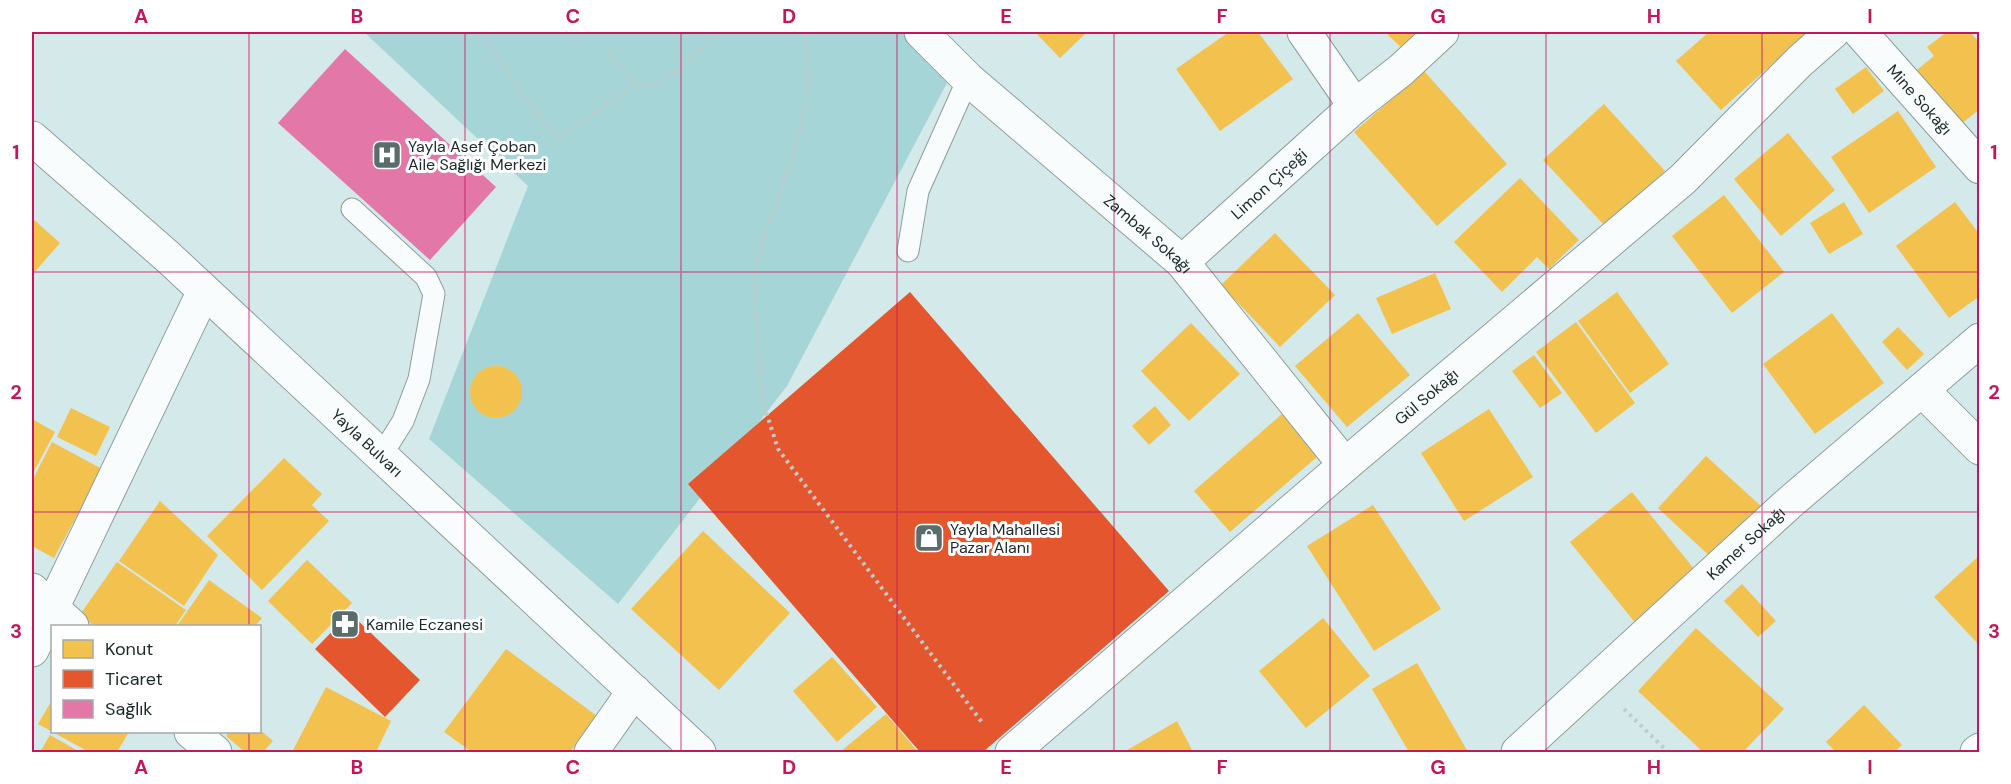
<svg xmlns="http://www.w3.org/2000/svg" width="2011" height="784" font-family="'DM Sans',sans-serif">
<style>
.green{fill:#a6d5d7}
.homes{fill:#f2c14e}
.shops{fill:#e4572e}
.health{fill:#e377a8}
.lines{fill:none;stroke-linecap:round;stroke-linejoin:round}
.service-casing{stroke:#8e9e9e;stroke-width:23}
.minor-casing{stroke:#8e9e9e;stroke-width:35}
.secondary-casing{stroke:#8e9e9e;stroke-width:35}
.path{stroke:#c2caca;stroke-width:4;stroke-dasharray:3 4.5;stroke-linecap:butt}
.service{stroke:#f9fcfc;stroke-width:21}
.minor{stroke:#f9fcfc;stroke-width:33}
.secondary{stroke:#f9fcfc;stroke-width:33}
.grid{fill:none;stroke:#c2185b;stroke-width:1.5;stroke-opacity:0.55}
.labels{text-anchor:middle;stroke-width:6;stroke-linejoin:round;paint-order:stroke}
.street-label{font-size:16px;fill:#1a2829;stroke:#fff}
.poi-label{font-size:16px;fill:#1a2829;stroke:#fff;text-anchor:start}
.neatline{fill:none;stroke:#c2185b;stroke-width:2}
.grid-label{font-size:20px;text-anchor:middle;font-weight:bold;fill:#c2185b}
</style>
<rect width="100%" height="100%" fill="#d4e9ea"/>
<path class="green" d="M364,32h540l45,47 -162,307 -169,218 -189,-165 99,-253z"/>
<g class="homes">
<path d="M1035,32h52l-27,26z"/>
<path d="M1229,32h29l35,47 -73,52 -44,-62z"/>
<path d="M1385,32h40l-20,19z"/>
<path d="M1709,32h99l-87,78 -45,-49z"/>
<path d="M1947,32h23l10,11v66l-24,19 -44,-54 22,-18 -7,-9z"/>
<path d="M1866,67l18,24 -31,23 -18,-25z"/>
<path d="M1424,71l83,93 -70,62 -83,-94z"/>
<path d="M1604,104l61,67 -60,55 -62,-66z"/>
<path d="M1898,111l38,56 -67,46 -38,-56z"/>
<path d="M1788,133l47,57 -54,46 -47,-57z"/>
<path d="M1520,178l59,62 -30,29 -12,-12 -35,35 -48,-50z"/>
<path d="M1724,195l60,77 -52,41 -60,-77z"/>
<path d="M1844,202l19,32 -34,20 -19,-31z"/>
<path d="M1955,202l25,33v61l-31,22 -53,-72z"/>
<path d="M32,218l28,25 -28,32z"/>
<path d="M1275,233l60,62 -55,52 -59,-62z"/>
<path d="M1435,273l16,36 -59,25 -16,-36z"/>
<path d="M1617,292l52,72 -39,29 -52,-72z"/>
<path d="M1358,313l52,62 -63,52 -52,-61z"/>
<path d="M1832,313l52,70 -69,51 -52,-70z"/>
<path d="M1576,322l59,81 -39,30 -60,-81z"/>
<path d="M1191,323l49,51 -51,47 -48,-50z"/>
<path d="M1898,327l26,27 -17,16 -25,-28z"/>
<path d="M1534,355l28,38 -22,15 -28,-37z"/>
<circle cx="496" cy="392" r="26"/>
<path d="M1155,406l16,19 -22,20 -17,-19z"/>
<path d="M71,408l39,19 -14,29 -39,-19z"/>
<path d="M1289,408l36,42 -95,82 -36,-41z"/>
<path d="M1489,409l44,68 -69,44 -43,-68z"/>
<path d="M32,419l23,13 -23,43z"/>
<path d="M52,442l50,27 -48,89 -22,-12v-65z"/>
<path d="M1706,456l57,52 -48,53 -57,-53z"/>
<path d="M284,458l38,36 -10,11 17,16 -67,69 -55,-54z"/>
<path d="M1632,492l67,83 -62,50 -67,-83z"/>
<path d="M160,501l58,54 -34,51 -65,-45z"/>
<path d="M1373,505l68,104 -67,42 -67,-105z"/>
<path d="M703,531l87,82 -71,77 -88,-81z"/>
<path d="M1980,555v91l-46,-49z"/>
<path d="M307,560l45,43 -40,41 -44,-43z"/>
<path d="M117,562l69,48 -11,16h-80l-16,-10z"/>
<path d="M209,580l53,38 -7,8h-78z"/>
<path d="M1742,584l34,37 -18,16 -34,-36z"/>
<path d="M1323,618l47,58 -64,52 -47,-57z"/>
<path d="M1696,628l88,81 -41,43h-40l-65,-61z"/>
<path d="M506,649l91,67 -27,36h-98l-28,-20z"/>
<path d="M832,657l45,50 -40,35 -44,-51z"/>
<path d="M1417,663l51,89h-59l-37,-63z"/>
<path d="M326,687l65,34 -15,31h-84z"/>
<path d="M52,700v32h77l-12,20h-28l-51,-28z"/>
<path d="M1864,705l38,40 -8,7h-58l-10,-10z"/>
<path d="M886,714l32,38h-78z"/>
<path d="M1177,721l16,31h-69z"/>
<path d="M260,730l13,11 -10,11h-18l-19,-16 3,-4h31z"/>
<path d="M50,735l30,17h-40z"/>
</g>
<g class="shops">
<path d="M910,292l259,299 -186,161h-63l-232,-268z"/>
<path d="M350,613l70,67 -35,37 -70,-68z"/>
</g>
<path class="health" d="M345,49l151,138 -66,73 -152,-137z"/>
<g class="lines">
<g class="service-casing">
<g id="service">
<path d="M352,209l74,68 8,17 -15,85 -16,42 -22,35"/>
<path d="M908,251l10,-60 50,-112"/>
</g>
</g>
<g class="minor-casing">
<g id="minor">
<path id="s1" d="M921,32l47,47 214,183 163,203"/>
<path d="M1304,32l51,74"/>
<path id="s2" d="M1860,32l120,135"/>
<path id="s3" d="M1182,262l173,-156 46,-36 41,-38"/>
<path d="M1922,390l58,58"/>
<path d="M32,590l40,36"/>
<path d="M32,650l172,-359"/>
<path d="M191,732l24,20"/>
<path d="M591,752l43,-61"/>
<path id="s4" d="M1012,752l333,-287 338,-286 117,-118 33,-29"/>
<path id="s5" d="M1518,752l270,-248 192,-164"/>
<path d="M1977,752l3,-2"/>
</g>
</g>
<g class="secondary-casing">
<g id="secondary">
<path id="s6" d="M32,138l136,119 531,495"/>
</g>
</g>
<g class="path">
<path d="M482,32l40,62 37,44 76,-54"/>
<path d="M803,32l5,21 -2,52 -15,56 -24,68 -12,42 2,64 5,64 16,50 206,276"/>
<path d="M608,53l27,31 23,2 62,-54"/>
<path d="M1624,709l44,43"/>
</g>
<use href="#service" class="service"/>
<use href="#minor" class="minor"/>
<use href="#secondary" class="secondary"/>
</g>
<path class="grid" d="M249,32v594M465,32v720M681,32v720M897,32v720M1114,32v720M1330,32v720M1546,32v720M1762,32v720M32,272h1948M32,512h1948M249,732v20"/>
<defs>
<g id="hospital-square" transform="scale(1.5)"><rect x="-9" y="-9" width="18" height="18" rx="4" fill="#5b6c6d" stroke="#fff"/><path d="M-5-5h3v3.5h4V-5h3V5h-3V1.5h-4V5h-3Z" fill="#fff"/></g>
<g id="shop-square" transform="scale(1.5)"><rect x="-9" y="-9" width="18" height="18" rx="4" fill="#5b6c6d" stroke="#fff"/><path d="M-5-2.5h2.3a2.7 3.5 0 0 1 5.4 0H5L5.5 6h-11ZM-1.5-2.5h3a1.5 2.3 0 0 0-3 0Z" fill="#fff"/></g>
<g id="pharmacy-square" transform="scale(1.5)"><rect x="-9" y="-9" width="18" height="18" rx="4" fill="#5b6c6d" stroke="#fff"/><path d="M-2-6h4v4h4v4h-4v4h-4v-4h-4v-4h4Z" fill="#fff"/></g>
</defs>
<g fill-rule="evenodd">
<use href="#hospital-square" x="387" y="155"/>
<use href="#shop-square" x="929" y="538"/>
<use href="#pharmacy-square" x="345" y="624"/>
</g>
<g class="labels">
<g class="street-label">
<text dy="6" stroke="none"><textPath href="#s2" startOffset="90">Mine Sokağı</textPath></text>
<text dy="6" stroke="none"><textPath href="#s3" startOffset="117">Limon Çiçeği</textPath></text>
<text dy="6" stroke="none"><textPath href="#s1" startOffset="304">Zambak Sokağı</textPath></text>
<text dy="6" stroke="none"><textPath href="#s4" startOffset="546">Gül Sokağı</textPath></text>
<text dy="6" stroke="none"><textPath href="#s6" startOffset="453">Yayla Bulvarı</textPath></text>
<text dy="6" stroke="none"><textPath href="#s5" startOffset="309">Kamer Sokağı</textPath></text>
</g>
<g class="poi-label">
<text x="408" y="152">Yayla Asef Çoban<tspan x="408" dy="18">Aile Sağlığı Merkezi</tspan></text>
<text x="950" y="535">Yayla Mahallesi<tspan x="950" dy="18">Pazar Alanı</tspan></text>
<text x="366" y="630">Kamile Eczanesi</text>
</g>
</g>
<rect width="2011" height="784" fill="none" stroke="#ffffff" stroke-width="66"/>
<rect x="51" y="625" width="210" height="108" fill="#ffffff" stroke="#a3a9a9" stroke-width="1.5"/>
<rect x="63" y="640" width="30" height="18" fill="#f2c14e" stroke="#a3a9a9" stroke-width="1.5"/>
<text x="105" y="655" font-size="18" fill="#1a2829">Konut</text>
<rect x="63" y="670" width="30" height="18" fill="#e4572e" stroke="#a3a9a9" stroke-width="1.5"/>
<text x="105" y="685" font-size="18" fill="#1a2829">Ticaret</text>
<rect x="63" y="700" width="30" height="18" fill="#e377a8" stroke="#a3a9a9" stroke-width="1.5"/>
<text x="105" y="715" font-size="18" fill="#1a2829">Sağlık</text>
<rect x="33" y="33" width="1945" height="718" class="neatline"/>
<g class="grid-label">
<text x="141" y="23">A</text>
<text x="357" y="23">B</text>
<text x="573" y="23">C</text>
<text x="789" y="23">D</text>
<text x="1006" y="23">E</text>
<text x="1222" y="23">F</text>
<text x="1438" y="23">G</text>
<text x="1654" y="23">H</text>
<text x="1870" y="23">I</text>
<text x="16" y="159">1</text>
<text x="1994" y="159">1</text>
<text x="16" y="399">2</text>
<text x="1994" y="399">2</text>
<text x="16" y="638">3</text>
<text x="1994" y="638">3</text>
<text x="141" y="774">A</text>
<text x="357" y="774">B</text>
<text x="573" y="774">C</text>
<text x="789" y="774">D</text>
<text x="1006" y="774">E</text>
<text x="1222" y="774">F</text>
<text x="1438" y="774">G</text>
<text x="1654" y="774">H</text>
<text x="1870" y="774">I</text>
</g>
</svg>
